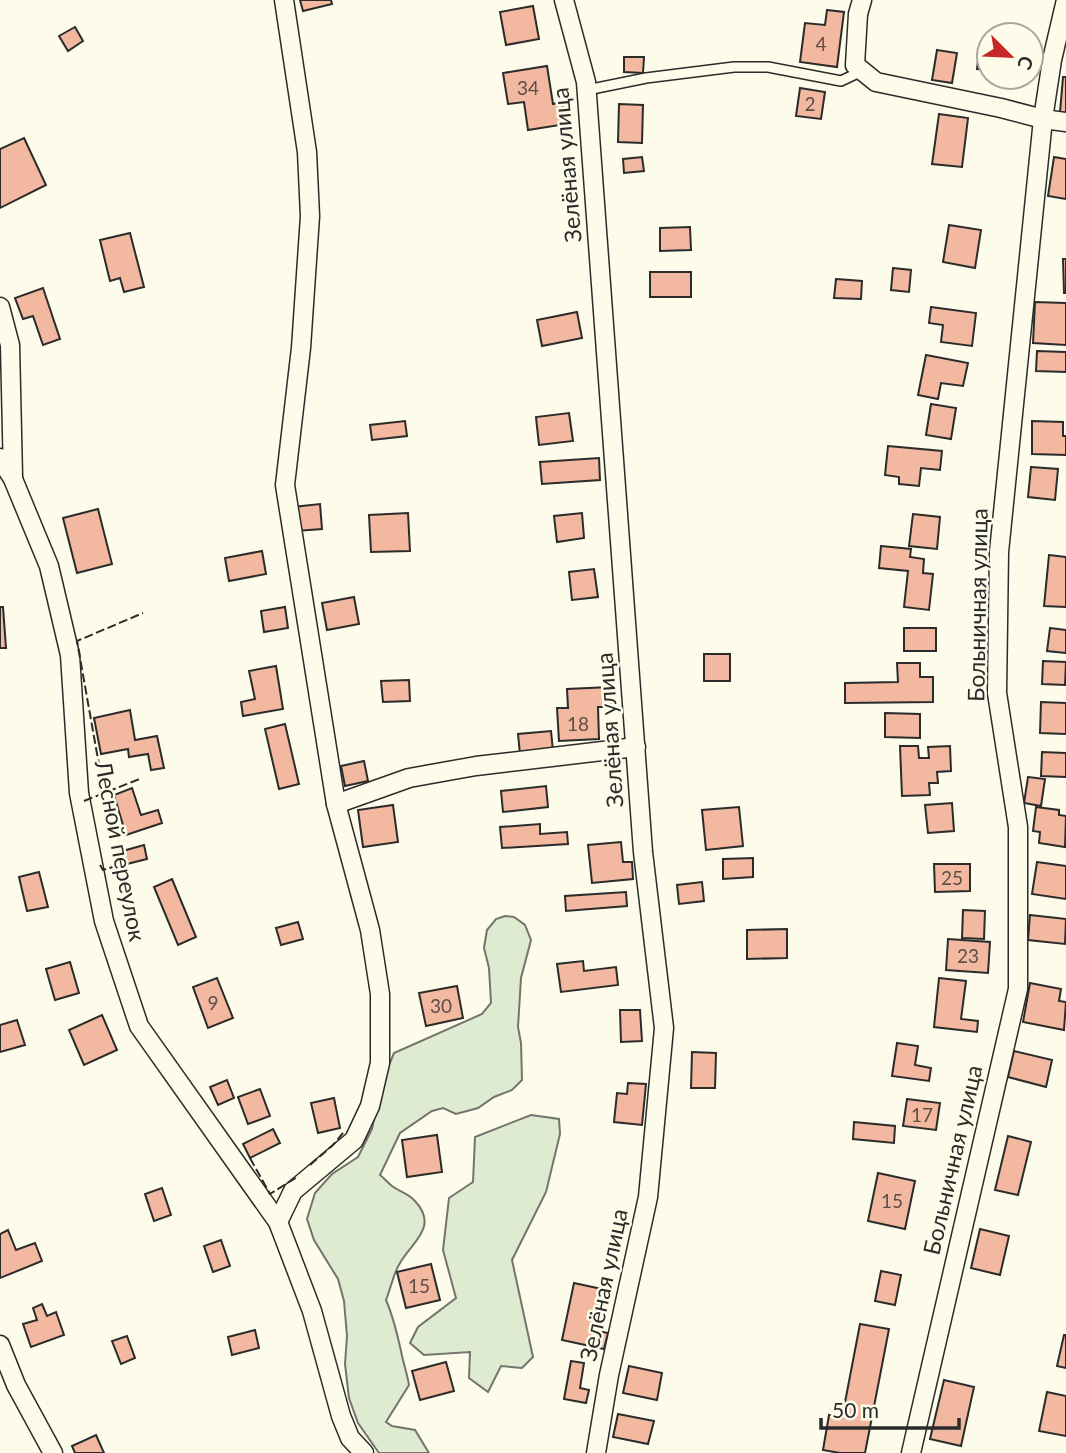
<svg xmlns="http://www.w3.org/2000/svg" width="1066" height="1453" font-family="Lato,sans-serif">
<style>
.green{fill:#deebd1;stroke:#74746e;stroke-width:2}
.building{fill:#f2b8a0;stroke:#2b2b2b;stroke-width:2}
.lines{fill:none;stroke-linecap:round;stroke-linejoin:round}
.lane-casing{stroke:#2b2b2b;stroke-width:12}
.street-casing{stroke:#2b2b2b;stroke-width:21}
.lane{stroke:#fdfbea;stroke-width:9}
.street{stroke:#fdfbea;stroke-width:18}
.fence{stroke:#2b2b2b;stroke-width:2;stroke-dasharray:9 3.5;stroke-linecap:butt}
.labels{text-anchor:middle;stroke-width:5;stroke-linejoin:round;paint-order:stroke}
.number-label{font-size:19px;fill:#5d4e48}
.street-label{font-size:23px;fill:#2b2b2b;stroke:#fdfbea}
</style>
<rect width="100%" height="100%" fill="#fdfbea"/>
<g class="green">
<path d="M505,916l9,1 11,8 6,15 -10,38 -3,49 3,16 1,37 -10,10 -18,7 -16,11 -22,6 -13,-6 -11,3 -32,22 -20,42c4,3 8,8 12,11 8,6 16,7 23,15 24,26 -3,41 -15,62 -7,11 -9,25 -14,37 7,16 11,33 15,51 2,11 6,22 8,34l-23,37 6,4 23,4 14,23h-50l-21,-30 -9,-25 -4,-34 2,-28 -3,-35 -6,-22 -24,-39 -7,-21 8,-26 17,-19 26,-17 14,-28 5,-24 10,-35 7,-17 88,-39 9,-11 -2,-35 -5,-20 3,-18 9,-11z"/>
<path d="M531,1115l28,4 1,15 -14,58 -34,68 21,97 -11,11 -21,-2 -13,26 -19,-14 1,-26 -46,3 -14,-12 8,-16 38,-29 -13,-48 6,-52 24,-16 2,-45z"/>
</g>
<g class="building">
<path d="M300,0h31l1,4 -29,7z"/>
<path d="M533,6l6,33 -33,6 -6,-33z"/>
<path d="M827,10l17,2 -7,55 -37,-5 5,-39 20,2z"/>
<path d="M75,27l8,14 -15,10 -9,-15z"/>
<path d="M980,43l9,1v26l-12,-1z"/>
<path d="M937,50l20,3 -5,30 -20,-3z"/>
<path d="M624,57h20l-1,16 -19,-1z"/>
<path d="M547,66l6,38 9,-2 4,22 -38,6 -4,-28 -16,2 -5,-31z"/>
<path d="M1063,77h3v36l-6,-1z"/>
<path d="M800,88l25,4 -4,27 -25,-3z"/>
<path d="M619,104l24,1 -1,38 -24,-1z"/>
<path d="M939,114l29,4 -6,49 -30,-3z"/>
<path d="M24,138l22,47 -46,23v-59z"/>
<path d="M642,157l2,14 -20,2 -1,-14z"/>
<path d="M1054,157l12,2v40l-18,-3z"/>
<path d="M949,225l32,5 -6,38 -32,-6z"/>
<path d="M690,227l1,23 -31,1v-23z"/>
<path d="M130,233l14,54 -20,5 -4,-14 -10,3 -10,-41z"/>
<path d="M1063,259h3v34h-2z"/>
<path d="M893,268l18,2 -2,22 -18,-2z"/>
<rect x="650" y="272" width="41" height="25"/>
<path d="M836,279l26,2 -1,18 -27,-1z"/>
<path d="M43,288l17,51 -17,6 -10,-29 -10,3 -8,-21z"/>
<path d="M1035,302l31,1v42l-33,-2z"/>
<path d="M931,307l45,6 -4,33 -31,-4 2,-17 -14,-2z"/>
<path d="M577,312l5,26 -40,8 -5,-26z"/>
<path d="M1037,351l29,1v20l-30,-1z"/>
<path d="M926,355l42,8 -5,23 -22,-3 -3,16 -20,-4z"/>
<path d="M931,404l25,4 -5,31 -25,-4z"/>
<path d="M569,413l4,28 -34,4 -3,-28z"/>
<path d="M405,421l2,15 -35,4 -2,-15z"/>
<path d="M1032,421l31,1v14h3v19l-34,-1z"/>
<path d="M888,446l54,5 -2,19 -19,-2 -2,18 -20,-2v-7l-14,-2z"/>
<path d="M599,458l1,22 -58,4 -2,-22z"/>
<path d="M1031,467l27,2 -3,31 -27,-3z"/>
<path d="M320,504l2,25 -26,2 -3,-24z"/>
<path d="M98,509l14,55 -35,9 -14,-55z"/>
<path d="M408,513l2,38 -39,1 -2,-37z"/>
<path d="M582,513l2,25 -27,4 -3,-26z"/>
<path d="M913,514l27,3 -3,32 -28,-3z"/>
<path d="M881,546l30,3 -1,8 14,2 -1,14 10,1 -4,36 -25,-3 4,-36 -29,-3z"/>
<path d="M262,551l4,23 -37,7 -4,-23z"/>
<path d="M1049,555l17,2v50l-22,-1z"/>
<path d="M594,569l4,28 -26,3 -3,-28z"/>
<path d="M354,597l5,27 -32,6 -5,-27z"/>
<path d="M0,607h3l3,41h-6z"/>
<path d="M285,607l3,21 -24,4 -3,-21z"/>
<rect x="904" y="628" width="32" height="23"/>
<path d="M1050,628l16,2v23l-19,-2z"/>
<rect x="704" y="654" width="26" height="27"/>
<path d="M1043,661l23,1 -1,23 -23,-1z"/>
<path d="M897,663h23v14h13v25l-88,1v-20l53,-1z"/>
<path d="M276,666l7,43 -40,7 -2,-14 14,-3 -6,-28z"/>
<path d="M409,680l1,21 -27,1 -2,-21z"/>
<path d="M610,687l1,20h-13l1,32 -40,2 -2,-33h11l-1,-19z"/>
<path d="M1041,702l25,1v31l-26,-1z"/>
<path d="M130,710l5,30 22,-4 7,32 -13,2 -3,-16 -19,3 -1,-8 -27,5 -7,-36z"/>
<path d="M885,713l35,1v24l-35,-1z"/>
<path d="M285,724l14,60 -20,5 -14,-60z"/>
<path d="M551,731l2,20 -33,3 -2,-20z"/>
<path d="M900,746h18l1,12h10l-1,-11 22,-1 1,25 -14,1 1,11h-9l1,12 -28,1z"/>
<path d="M1042,752l24,1v24l-25,-1z"/>
<path d="M364,761l4,20 -23,5 -4,-20z"/>
<path d="M1028,777l17,2 -4,27 -17,-3z"/>
<path d="M546,786l2,21 -45,5 -2,-21z"/>
<path d="M132,788l9,27 17,-5 4,13 -36,12 -12,-40z"/>
<path d="M952,803l2,28 -26,2 -3,-28z"/>
<path d="M393,805l5,37 -35,5 -5,-37z"/>
<path d="M739,807l4,39 -37,4 -4,-40z"/>
<path d="M1036,807l23,3v5l7,1 -1,31 -26,-4 1,-11 -7,-1z"/>
<path d="M540,824v10l27,-2 1,12 -66,4 -2,-21z"/>
<path d="M621,842l2,20h9l1,17 -41,4 -4,-38z"/>
<path d="M144,845l3,14 -24,6 -4,-13z"/>
<path d="M753,858v19l-30,2v-20z"/>
<path d="M1037,862l29,4v33l-34,-5z"/>
<path d="M934,864h36v27l-35,1z"/>
<path d="M39,872l9,35 -21,4 -8,-34z"/>
<path d="M172,879l24,58 -18,8 -24,-58z"/>
<path d="M702,882l2,19 -25,3 -2,-19z"/>
<path d="M626,892l1,14 -61,5 -1,-15z"/>
<path d="M963,910l22,1 -1,28 -22,-1z"/>
<path d="M1030,915l36,4 -1,25 -37,-4z"/>
<path d="M298,922l5,17 -22,6 -5,-17z"/>
<path d="M787,929v29l-40,1v-29z"/>
<path d="M948,939l42,3 -2,31 -42,-3z"/>
<path d="M583,961l1,10 32,-4 2,18 -57,7 -4,-28z"/>
<path d="M70,962l9,31 -24,7 -9,-31z"/>
<path d="M217,978l16,40 -25,10 -15,-41z"/>
<path d="M939,978l27,3 -5,38 17,2 -1,11 -43,-5z"/>
<path d="M1030,983l31,6 -2,12 7,1 -2,28 -41,-8z"/>
<path d="M457,986l6,32 -37,8 -7,-33z"/>
<path d="M620,1010h20l2,31 -21,1z"/>
<path d="M102,1015l15,35 -33,15 -15,-35z"/>
<path d="M17,1020l8,25 -25,7v-27z"/>
<path d="M897,1043l21,3 -3,19 16,3 -2,13 -37,-5z"/>
<path d="M1014,1051l38,9 -6,27 -38,-10z"/>
<path d="M692,1052l24,1 -1,35h-24z"/>
<path d="M227,1080l7,18 -16,7 -8,-18z"/>
<path d="M628,1083l18,1 -4,41 -28,-3 3,-29 10,1z"/>
<path d="M260,1089l10,27 -22,8 -10,-27z"/>
<path d="M334,1098l6,30 -22,5 -7,-30z"/>
<path d="M907,1099l33,4 -4,27 -33,-4z"/>
<path d="M854,1122l41,4 -1,17 -41,-4z"/>
<path d="M273,1129l7,14 -30,15 -7,-14z"/>
<path d="M437,1135l5,37 -35,5 -5,-37z"/>
<path d="M1008,1136l23,6 -13,53 -23,-5z"/>
<path d="M878,1173l37,8 -10,48 -37,-8z"/>
<path d="M162,1188l9,27 -17,6 -9,-27z"/>
<path d="M980,1229l29,7 -9,39 -29,-7z"/>
<path d="M8,1230l8,20 19,-7 7,18 -42,17v-44z"/>
<path d="M221,1240l9,26 -17,6 -9,-26z"/>
<path d="M431,1264l9,36 -34,8 -9,-36z"/>
<path d="M881,1271l20,4 -6,30 -20,-4z"/>
<path d="M574,1283l28,6 -9,41 15,3 -4,16 -42,-9z"/>
<path d="M42,1304l5,12 9,-4 8,23 -33,12 -8,-23 14,-4 -4,-12z"/>
<path d="M860,1324l29,5 -24,124h-25l-17,-3 6,-35 13,3z"/>
<path d="M255,1330l4,18 -27,7 -4,-18z"/>
<path d="M1064,1335h2v33l-9,-2z"/>
<path d="M127,1336l8,22 -14,6 -9,-23z"/>
<path d="M571,1361l13,2 -4,25 9,2 -3,13 -22,-4z"/>
<path d="M446,1362l8,29 -34,9 -8,-29z"/>
<path d="M629,1366l33,7 -5,27 -34,-7z"/>
<path d="M944,1380l30,7 -13,59 -31,-7z"/>
<path d="M1047,1392l19,4v40l-27,-5z"/>
<path d="M618,1414l36,7 -6,23 -35,-7z"/>
<path d="M96,1435l8,18h-29l-3,-7z"/>
</g>
<g class="lines">
<g class="lane-casing">
<path id="lane" d="M587,90l59,-12 88,-11h34l73,14 21,-10"/>
</g>
<g class="street-casing">
<g id="street">
<path d="M564,0l22,82 57,770 21,176 -16,169 -39,178 -13,78"/>
<path d="M862,0l-4,14 -3,51 21,17 125,26 42,11 23,3"/>
<path d="M0,307l10,38 3,132"/>
<path d="M0,458l13,21 36,87 21,89 9,138 25,128 35,105 139,196 34,89 29,105 9,22 14,15"/>
<path d="M336,804l73,-26 67,-12 160,-19"/>
<path d="M278,1222l15,-31 61,-51 16,-34 10,-43v-69l-10,-64 -34,-126 -51,-319 16,-137 9,-132 -3,-64 -23,-152"/>
<path d="M0,1345l16,40 37,68"/>
<path d="M911,1453l107,-464v-162l-21,-134 2,-141 44,-433 9,-59 14,-60"/>
</g>
</g>
<use href="#lane" class="lane"/>
<use href="#street" class="street"/>
<g class="fence">
<path d="M104,793l-27,-152 66,-28"/>
<path d="M84,801l58,-23"/>
<path d="M100,865l3,5 13,-4"/>
<path d="M250,1158l20,36 27,-17"/>
<path d="M310,1165l23,-20 10,-12"/>
</g>
</g>
<g class="labels">
<g class="number-label">
<text x="821" y="51">4</text>
<text x="528" y="95">34</text>
<text x="810" y="111">2</text>
<text x="578" y="731">18</text>
<text x="952" y="885">25</text>
<text x="968" y="963">23</text>
<text x="213" y="1010">9</text>
<text x="441" y="1013">30</text>
<text x="922" y="1122">17</text>
<text x="892" y="1208">15</text>
<text x="419" y="1293">15</text>
</g>
<g class="street-label">
<text transform="translate(567 165) rotate(-95)" y="8">Зелёная улица</text>
<text transform="translate(978 605) rotate(-89)" y="8">Больничная улица</text>
<text transform="translate(610 730) rotate(-94)" y="8">Зелёная улица</text>
<text transform="translate(120 851) rotate(79)" y="8">Лесной переулок</text>
<text transform="translate(953 1160) rotate(-77)" y="8">Больничная улица</text>
<text transform="translate(604 1285) rotate(-78)" y="8">Зелёная улица</text>
</g>
</g>
<g transform="translate(1010 56) rotate(114)"><circle r="33" fill="#fdfbea" stroke="#a9a89e" stroke-width="2"/>
<path d="M0-5L12 26L0 18L-12 26Z" fill="#c62828"/>
<text y="-10" font-size="19" font-weight="bold" text-anchor="middle" fill="#2b2b2b">С</text>
</g>
<path d="M821 1418v10h138v-10" fill="none" stroke="#2b2b2b" stroke-width="3.5"/>
<text x="832" y="1418" font-size="21" fill="#2b2b2b" stroke="#fdfbea" stroke-width="5" paint-order="stroke">50 m</text>
</svg>
